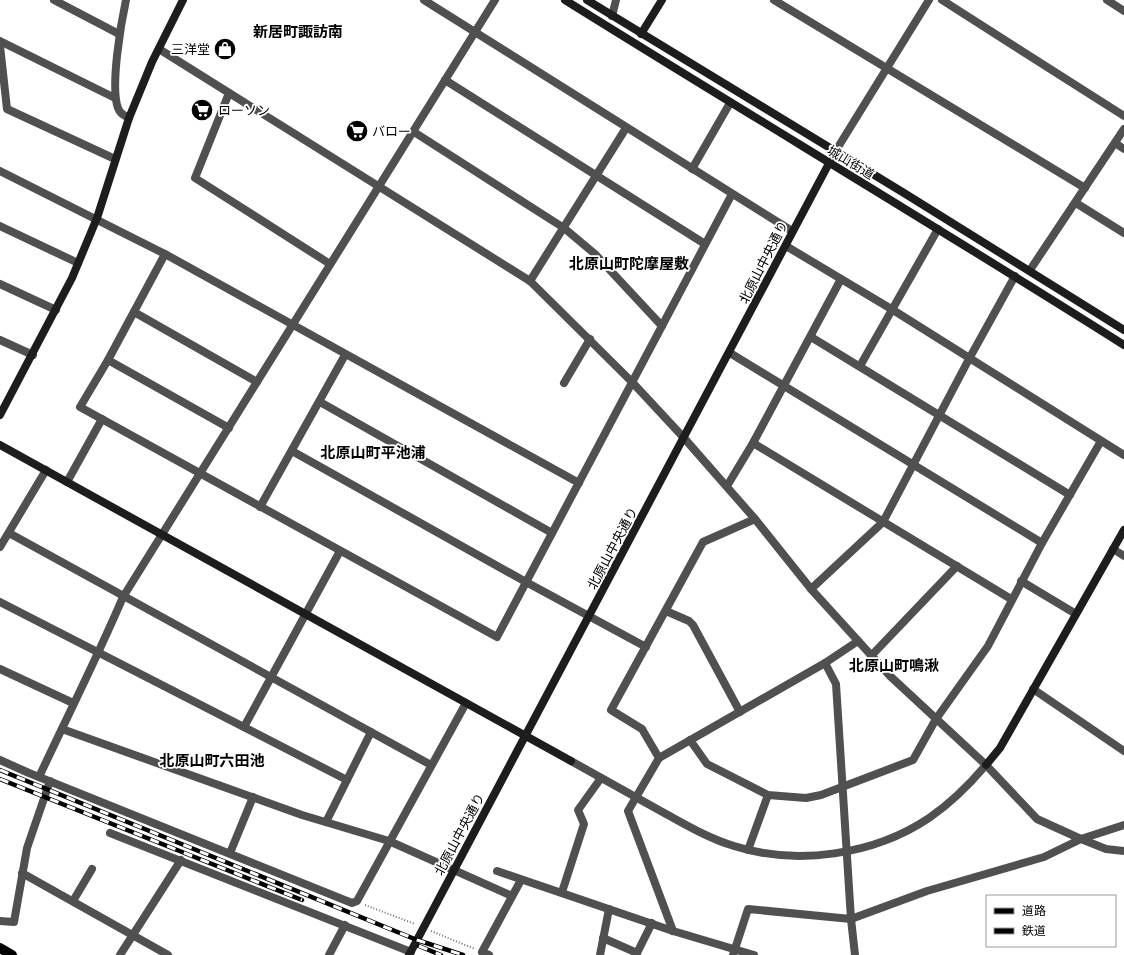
<svg xmlns="http://www.w3.org/2000/svg" width="1124" height="955" font-family="Quicksand,'Noto Sans JP',sans-serif">
<style>
.lines{fill:none;stroke-linecap:round;stroke-linejoin:round}
.path{stroke:#727272;stroke-width:2;stroke-dasharray:1 2;stroke-linecap:butt}
.street{stroke:#505050;stroke-width:8}
.secondary{stroke:#1d1d1d;stroke-width:8}
.primary{stroke:#000;stroke-width:10}
.rail-casing{stroke:#000;stroke-width:4.5}
.rail{stroke:#fff;stroke-width:3;stroke-dasharray:9;stroke-linecap:butt}
.labels{text-anchor:middle;stroke-width:3.5;stroke-linejoin:round;paint-order:stroke}
.poi-label{font-size:13px;fill:#000;stroke:#fff;text-anchor:start}
.street-label{font-size:13px;fill:#000;stroke:#fff}
.quarter-label{font-size:15px;font-weight:bold;fill:#000;stroke:#fff}
</style>
<rect width="100%" height="100%" fill="#fff"/>
<g class="lines">
<g class="path">
<path d="M365,905l50,19"/>
<path d="M431,931l44,18"/>
</g>
<g class="street">
<path d="M54,0l65,34"/>
<path d="M126,0c-5,23 -16,87 -8,108 2,6 6,7 11,10"/>
<path d="M424,0l368,231"/>
<path d="M774,0l311,188"/>
<path d="M942,0l182,116"/>
<path d="M1107,0l17,11"/>
<path d="M612,16l4,-16"/>
<path d="M0,41l115,57"/>
<path d="M0,46l7,63 108,50"/>
<path d="M159,49l371,232 102,101 52,56 71,81 56,70 79,87 96,89 51,54 44,20 25,10 18,2"/>
<path d="M445,80l260,164"/>
<path d="M229,93l-34,85 135,86"/>
<path d="M414,132l150,96 31,26 67,72"/>
<path d="M1115,143l9,6"/>
<path d="M835,152l94,-152"/>
<path d="M692,169l38,-66"/>
<path d="M0,171l165,83 414,229"/>
<path d="M1076,203l48,30"/>
<path d="M0,226l78,37"/>
<path d="M786,246l107,64 231,145"/>
<path d="M165,254l-57,106 -28,47 417,230 235,-443"/>
<path d="M1030,270l94,-141"/>
<path d="M530,281l96,-153"/>
<path d="M0,284l56,26"/>
<path d="M134,312l123,70"/>
<path d="M811,337l259,158"/>
<path d="M0,340l33,15"/>
<path d="M730,353l312,190"/>
<path d="M108,360l121,68"/>
<path d="M860,366l78,-137"/>
<path d="M564,383l26,-44"/>
<path d="M320,402l232,131"/>
<path d="M753,443l258,156"/>
<path d="M292,451l234,131 120,65"/>
<path d="M67,482l35,-63"/>
<path d="M727,486l26,-43 88,-164"/>
<path d="M260,507l85,-152"/>
<path d="M9,533l422,232"/>
<path d="M0,547l46,-77"/>
<path d="M1113,549l11,7"/>
<path d="M1021,581l55,33"/>
<path d="M811,589l72,-67 86,-163 46,-83"/>
<path d="M0,602l347,178"/>
<path d="M666,611l23,10 4,4 47,87"/>
<path d="M871,656l86,-90"/>
<path d="M825,663l11,21 15,235 4,36"/>
<path d="M0,669l73,34"/>
<path d="M1033,689l91,62"/>
<path d="M244,727l96,-176"/>
<path d="M62,729l240,86 87,26 123,55"/>
<path d="M690,740l17,24 61,31 38,3 15,-3 92,-35 23,-41 52,-73 54,-103 59,-102"/>
<path d="M659,758l166,-95 33,-22"/>
<path d="M0,760l29,13 323,130 5,-2 109,-198"/>
<path d="M571,761c32,18 64,36 95,53 22,12 44,25 68,32 63,20 140,9 195,-28 22,-15 40,-33 57,-53"/>
<path d="M39,777c28,-60 58,-119 84,-180l372,-597"/>
<path d="M326,822l45,-90"/>
<path d="M110,833l301,119"/>
<path d="M748,850l20,-55"/>
<path d="M230,853l23,-56"/>
<path d="M497,871l176,60 81,24"/>
<path d="M22,873l146,82"/>
<path d="M562,892l22,-68 -6,-14 23,-32"/>
<path d="M73,901l19,-32"/>
<path d="M0,921l14,1 13,-74 23,-67"/>
<path d="M673,931l-45,-120 31,-53 -17,-29 -31,-19 92,-168 52,-23"/>
<path d="M603,938l34,15"/>
<path d="M120,955l61,-95"/>
<path d="M329,955l16,-30"/>
<path d="M489,955l-7,-3 39,-72"/>
<path d="M600,955l9,-46"/>
<path d="M636,955l16,-32"/>
<path d="M733,955l15,-46 103,10 76,-28 117,-34 37,-18 43,-14"/>
</g>
<g class="secondary">
<path d="M565,0c186,116 374,228 559,345"/>
<path d="M587,0l317,193 220,137"/>
<path d="M641,34l21,-34"/>
<path d="M0,415l72,-137 25,-60 32,-100 23,-56 31,-62"/>
<path d="M0,445l571,316"/>
<path d="M986,765l14,-17 124,-218"/>
<path d="M409,955l426,-803"/>
</g>
<path class="primary" d="M0,948l12,7"/>
<g class="rail-casing">
<g id="rail">
<path d="M0,770l417,170 46,15"/>
<path d="M0,779l302,121"/>
<path d="M419,946l22,9"/>
</g>
</g>
<use href="#rail" class="rail"/>
</g>
<defs>
<g id="shop-disc" transform="scale(1.15)"><circle r="9.5" fill="#000" stroke="#fff"/><path d="M-5-2.5h2.3a2.7 3.5 0 0 1 5.4 0H5L5.5 6h-11ZM-1.5-2.5h3a1.5 2.3 0 0 0-3 0Z" fill="#fff"/></g>
<g id="supermarket-disc" transform="scale(1.15)"><circle r="9.5" fill="#000" stroke="#fff"/><path d="M-6-5.5h2.5l.6 2H6L4.5 2H-2.5L-4.4-4H-6ZM-1.5 3.2a1.3 1.3 0 1 0 .1 0ZM3 3.2a1.3 1.3 0 1 0 .1 0Z" fill="#fff"/></g>
</defs>
<g fill-rule="evenodd">
<use href="#shop-disc" x="225" y="49"/>
<use href="#supermarket-disc" x="202" y="110"/>
<use href="#supermarket-disc" x="357" y="131"/>
</g>
<g class="labels">
<g class="poi-label">
<text x="210" y="54" text-anchor="end">三洋堂</text>
<text x="218" y="115">ローソン</text>
<text x="372" y="136">バロー</text>
</g>
<g class="street-label">
<text transform="translate(851 162) rotate(31)" y="5">城山街道</text>
<text transform="translate(763 262) rotate(-63)" y="5">北原山中央通り</text>
<text transform="translate(612 548) rotate(-62)" y="5">北原山中央通り</text>
<text transform="translate(459 834) rotate(-62)" y="5">北原山中央通り</text>
</g>
<g class="quarter-label">
<text x="298" y="37">新居町諏訪南</text>
<text x="629" y="269">北原山町陀摩屋敷</text>
<text x="373" y="458">北原山町平池浦</text>
<text x="894" y="671">北原山町鳴湫</text>
<text x="212" y="766">北原山町六田池</text>
</g>
</g>
<rect x="986" y="895" width="130" height="52" fill="#ffffff" stroke="#999999"/>
<rect x="994" y="908" width="20" height="6" fill="#000000" stroke="#999999"/>
<text x="1022" y="915" font-size="12" fill="#000000">道路</text>
<rect x="994" y="928" width="20" height="6" fill="#000000" stroke="#999999"/>
<text x="1022" y="935" font-size="12" fill="#000000">鉄道</text>
</svg>
